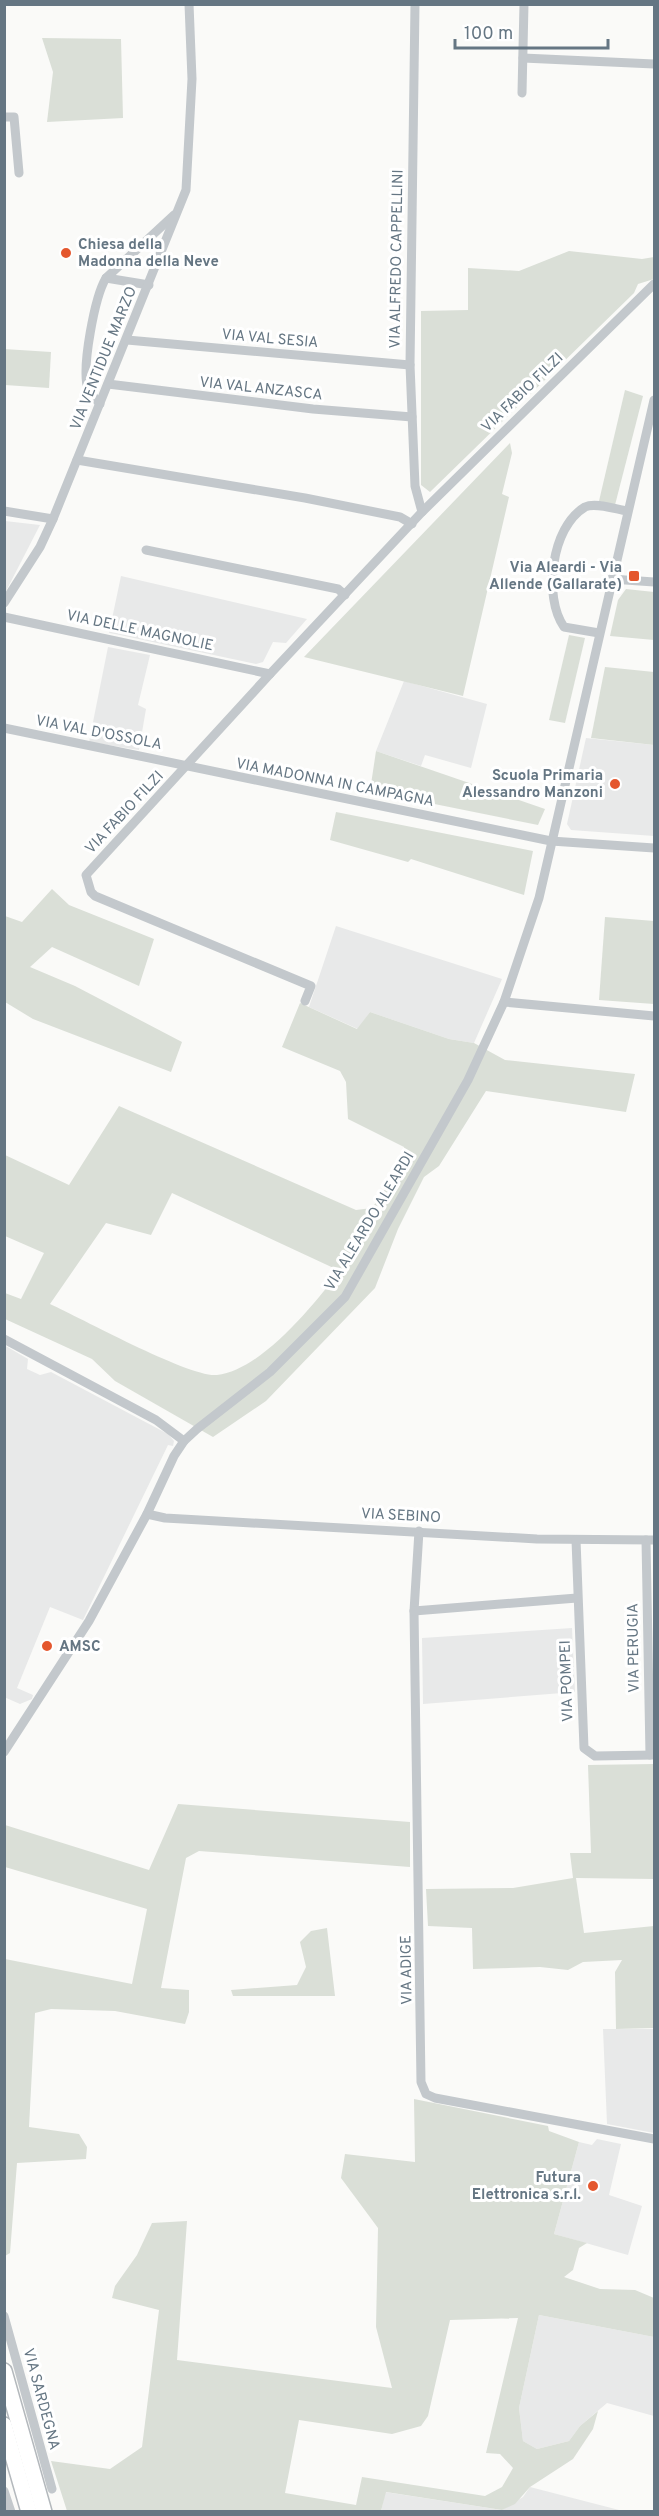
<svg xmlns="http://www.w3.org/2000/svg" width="659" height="2516" font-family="Overpass,sans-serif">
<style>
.built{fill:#e8e9e9}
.green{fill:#dadfd7;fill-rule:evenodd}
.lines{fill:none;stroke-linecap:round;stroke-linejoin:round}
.trunk-casing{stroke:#b4b9bd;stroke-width:18}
.minor{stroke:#c3c8cc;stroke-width:9}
.trunk{stroke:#fff;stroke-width:15}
.poi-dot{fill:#e4572e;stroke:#fff;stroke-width:2}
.labels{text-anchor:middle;stroke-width:6;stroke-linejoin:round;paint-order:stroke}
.poi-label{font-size:15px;font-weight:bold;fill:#657683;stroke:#fff;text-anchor:end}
.street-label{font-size:15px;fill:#657683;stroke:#fff}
</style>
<rect width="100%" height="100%" fill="#fafaf8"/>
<g class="built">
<path d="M5,521l35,4 -35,68 -1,-72z"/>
<path d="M121,576l186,43 -21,24 -13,-1 -10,20 -7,2 -141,-30 -6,-1z"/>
<path d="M108,647l42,8 -12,50 8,4 -7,41 -50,-8z"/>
<path d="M404,681l83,23 -16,64 -46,-13 -4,11 -45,-15z"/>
<path d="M586,738l68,7v91l-83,-6 -4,-6z"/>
<path d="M336,926l166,53 -28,64 -25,-4 -79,-27 -12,17 -49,-22z"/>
<path d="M4,1345l24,14 -1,10 13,6 11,-3 117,62 6,7 -1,5 -5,-1 -85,175 -33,-13 -33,81 16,7 -1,4 -12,5 -16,-7z"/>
<path d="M572,1628l3,64 -152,12 -1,-66z"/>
<path d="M603,2029h51v104l-47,-9z"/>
<path d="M597,2139l24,5 -12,51 33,11 -14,49 -74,-21 25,-92 13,3z"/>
<path d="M539,2315l115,22v79l-47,-13 -27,23 -11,15 -32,8 -14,-8 -4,-33z"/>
<path d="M530,2487l93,24 -242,1 4,-20 117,18 21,-13z"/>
</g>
<g class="green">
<path d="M42,38l79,1 2,79 -76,4 6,-50z"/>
<path d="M569,251l73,8 12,-2v22l-16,5 -4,9 -204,199 -9,-7v-174l47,-1v-42l51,3z"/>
<path d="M4,349l47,3 -2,36 -44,-3z"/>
<path d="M625,390l18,6 -28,109 -16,-4z"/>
<path d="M510,443l2,10 -10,41 7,3 -46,199 -159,-39z"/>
<path d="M626,589l28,3v48l-44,-4 8,-36z"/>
<path d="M569,635l16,3 -20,85 -16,-3z"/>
<path d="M605,667l49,5v73l-63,-7z"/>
<path d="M376,751l169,58 -7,16 -168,-34z"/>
<path d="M336,812l197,39 -9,44 -113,-36 -3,3 -78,-22z"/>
<path d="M52,889l17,16 85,34 -15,47 -87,-39 -22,20 45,19 107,56 -11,30 -138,-53 -28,-17v-86l17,6z"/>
<path d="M605,917l49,4v83l-55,-4z"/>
<path d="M300,1003l57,26 13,-17 79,27 25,4 31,17 130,14 -9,38 -140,-21 -47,75 -15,11 -26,52 -23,59 -109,113 -53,36 -98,-56 -23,-22 -87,-40v-26l16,6 23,-46 -39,-17v-81l64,30 50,-79 237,104 16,-2 35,-50 -3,-11 -56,-28 -2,-37 -6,-11 -58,-24zM172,1193l168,78c-26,33 -78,99 -123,104 -27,3 -136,-57 -167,-71l56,-81 45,12z"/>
<path d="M654,1764v115l-78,-1 8,55 70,-7v102l-38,1 -1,-57 7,-12 -39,2 -15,8 -28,-3 -67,2 -1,-41 -44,-2 -2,-37 87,-1 60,-10 -3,-25h21l-3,-88z"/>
<path d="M178,1804l232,18v45l-211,-16 -13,7 -25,130 28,2v22l-4,12 -70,-13 -64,-2 -16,4 -6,114 50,7 8,13 -1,12 -69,4 -7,90 -5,3v-297l127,25 15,-75 -142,-42v-42l144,45z"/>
<path d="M327,1928l8,68h-102l-2,-6 66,-5 9,-18 -6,-25 11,-11z"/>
<path d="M414,2099l134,27 1,5 30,11 -25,92 33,9 -8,5 -6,22 -9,7 36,12 35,1 19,8v39l-115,-22 -20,93 4,33 14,8 32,-8 11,-15 18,-15 -5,18 -20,30 -43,28 -15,17 -13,6 -116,-18 -5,19h-314l-16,-50 59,8 32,-22 17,-137 -47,-12 3,-12 22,-31 15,-32 35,-2 -10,139 215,28 -16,-61 2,-99 -37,-50 4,-24 70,8zM518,2318l-32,135 14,1 13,14 -11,19 -17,9 -123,-19 -6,28 -71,-12 14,-73 93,14 29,-8 7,-10 22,-96z"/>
</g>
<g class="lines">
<g class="trunk-casing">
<g id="trunk">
<path d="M4,2371l40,141"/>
<path d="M4,2425l25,87"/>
</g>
</g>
<g class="minor">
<path d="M415,4l-5,361 5,121 7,26"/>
<path d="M523,58l131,6"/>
<path d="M522,93l2,-89"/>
<path d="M4,117h10l5,56"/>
<path d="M106,278l43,7"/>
<path d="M127,340l283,25"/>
<path d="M108,384l205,25 99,8"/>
<path d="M100,404c-4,-5 -10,-10 -12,-15 -7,-21 7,-93 18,-111l68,-63"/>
<path d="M77,460l228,38 95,19 12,7"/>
<path d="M4,511l49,8"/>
<path d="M146,550l192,39 7,6"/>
<path d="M611,579l43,3"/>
<path d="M4,603l36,-56 13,-28 133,-329 6,-111 -3,-75"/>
<path d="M4,617l266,57"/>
<path d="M599,633l-35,-6c-21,-30 -13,-100 21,-120 10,-5 30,2 42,4"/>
<path d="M4,728l547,113 103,7"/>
<path d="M305,1001l6,-15 -216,-90 -4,-4 -5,-17 184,-201 152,-162 232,-228"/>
<path d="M504,1002l150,14"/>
<path d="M4,1339l152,81 28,21"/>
<path d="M147,1514l18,4 372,21 117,1"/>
<path d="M419,1531l-5,80 7,471 5,12 9,4 219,41"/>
<path d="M576,1540l8,208 11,8 59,-1"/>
<path d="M646,1540l4,215"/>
<path d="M414,1611l163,-13"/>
<path d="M4,1752l85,-131 58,-107 27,-58 10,-15 13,-12 73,-57 75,-75 123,-217 36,-78 35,-104 115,-498"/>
<path d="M4,2316l48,173"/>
<path d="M4,2491l7,21"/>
</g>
<use href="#trunk" class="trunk"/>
</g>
<g class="poi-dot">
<circle cx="66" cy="253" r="6"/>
<rect x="628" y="570" width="12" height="12" rx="3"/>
<circle cx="615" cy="784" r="6"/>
<circle cx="47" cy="1646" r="6"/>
<circle cx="593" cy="2186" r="6"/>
</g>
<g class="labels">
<g class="poi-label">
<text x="78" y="249" text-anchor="start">Chiesa della<tspan x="78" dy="17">Madonna della Neve</tspan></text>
<text x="622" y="572">Via Aleardi - Via<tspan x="622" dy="17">Allende (Gallarate)</tspan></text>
<text x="603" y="780">Scuola Primaria<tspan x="603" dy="17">Alessandro Manzoni</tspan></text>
<text x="59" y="1651" text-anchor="start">AMSC</text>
<text x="581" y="2182">Futura<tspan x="581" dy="17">Elettronica s.r.l.</tspan></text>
</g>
<g class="street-label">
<text transform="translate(396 259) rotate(-89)" y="5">VIA ALFREDO CAPPELLINI</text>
<text transform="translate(270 338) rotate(5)" y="5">VIA VAL SESIA</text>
<text transform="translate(103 358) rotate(-68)" y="5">VIA VENTIDUE MARZO</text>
<text transform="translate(261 388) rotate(6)" y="5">VIA VAL ANZASCA</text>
<text transform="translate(522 392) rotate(-44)" y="5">VIA FABIO FILZI</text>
<text transform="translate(140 630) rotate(12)" y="5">VIA DELLE MAGNOLIE</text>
<text transform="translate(99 732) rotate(11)" y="5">VIA VAL D'OSSOLA</text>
<text transform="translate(335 782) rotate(11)" y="5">VIA MADONNA IN CAMPAGNA</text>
<text transform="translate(124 812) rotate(-47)" y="5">VIA FABIO FILZI</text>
<text transform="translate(369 1221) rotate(-59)" y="5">VIA ALEARDO ALEARDI</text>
<text transform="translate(401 1515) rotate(3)" y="5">VIA SEBINO</text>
<text transform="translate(633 1648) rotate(-91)" y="5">VIA PERUGIA</text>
<text transform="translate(566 1681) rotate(-92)" y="5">VIA POMPEI</text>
<text transform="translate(406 1970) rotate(-91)" y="5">VIA ADIGE</text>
<text transform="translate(42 2399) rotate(75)" y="5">VIA SARDEGNA</text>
</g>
</g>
<rect width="659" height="2516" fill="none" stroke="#657683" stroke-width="12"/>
<path d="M455 39v9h153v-9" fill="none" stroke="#657683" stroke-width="3"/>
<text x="464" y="39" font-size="18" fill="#657683" stroke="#ffffff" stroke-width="4.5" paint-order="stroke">100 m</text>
</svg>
